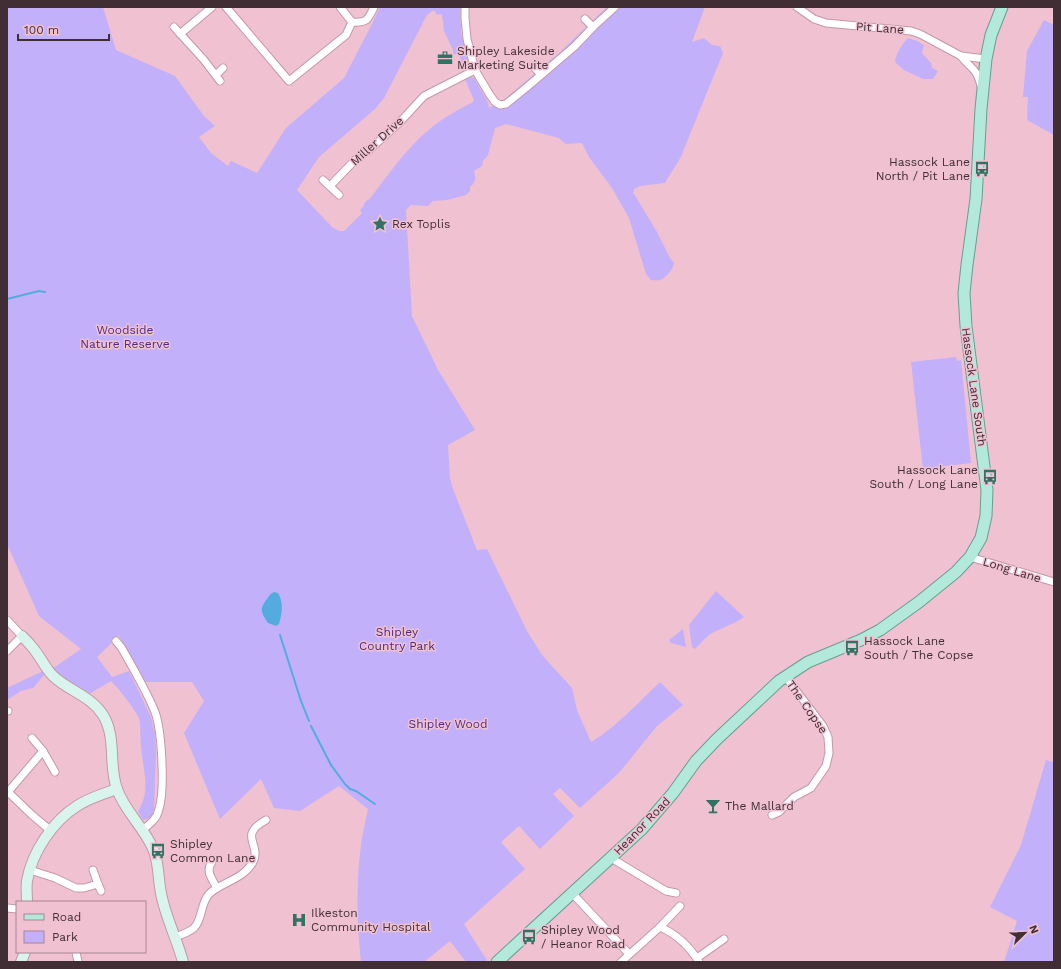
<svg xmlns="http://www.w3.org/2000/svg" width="1061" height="969" font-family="'Work Sans',sans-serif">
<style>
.green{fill:#c3b0fa}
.water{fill:#54acde}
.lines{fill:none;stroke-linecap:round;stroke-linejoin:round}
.stream{stroke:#54acde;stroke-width:2}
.street-casing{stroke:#c598a7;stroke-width:9}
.secondary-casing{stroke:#c598a7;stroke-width:12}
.primary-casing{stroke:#689e91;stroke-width:13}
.street{stroke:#fff;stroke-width:7}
.secondary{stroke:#d8f4ed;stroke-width:10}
.primary{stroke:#b2e9db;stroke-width:11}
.labels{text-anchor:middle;stroke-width:3;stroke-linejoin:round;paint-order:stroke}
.street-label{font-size:12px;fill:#402e34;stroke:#f0c1d1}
.poi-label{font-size:12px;fill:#402e34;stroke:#f0c1d1;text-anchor:start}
.park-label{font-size:12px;fill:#4b2b83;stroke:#f0c1d1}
</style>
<rect width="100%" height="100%" fill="#f0c1d1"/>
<g class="green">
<path d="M7,7h96l13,43 59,26 29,40 11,10 -16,11 12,16 17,13 3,-5 26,12 29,-45 58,-50 29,-56 7,-15h80l1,25 8,33 -1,3 -3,2 -6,-15 -3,-1 -3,1v-5l-9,-19 -2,-17 -5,1 -3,-5 -7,5 -43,83 -9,11 -56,48 -22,33 35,37 7,4h5l18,-18 -2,-3 4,-4 -1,-1 5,-6 1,1c19,-25 37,-52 62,-72 13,-11 27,-18 42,-26l1,-2 -9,-21 6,-2 3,1 14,24 1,6 17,-10 52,-44 49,-47h98l-13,35 12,-4 8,7 8,1 3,7 -41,101c-4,10 -12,19 -17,29l-25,3 -6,3 -1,3 24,40 13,26 4,5c0,5 -8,15 -14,17 -3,1 -6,0 -9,0l-5,-6 -17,-56 -17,-30 -23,-31 -7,-14 -16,1 -7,-6 -53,-14 -11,4 -7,27 -5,6 -1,5 -8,5c2,8 2,11 -4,16v4l-4,4 -19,5 -14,1 -5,5 -17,-1 -5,5 6,106 26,54 37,60 -27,15 2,33 3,11 24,61 10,-1 40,82 15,24 30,33 5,22 14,32c23,-13 49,-41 69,-60l23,23 -26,21 -38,47 -39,35 -20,-20 -7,6 21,22 -34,33 -21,-23 -18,16 24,27 -61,55 24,38h-22l-16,-21 -26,21h-63c-4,-36 -5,-72 -1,-108 1,-15 5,-30 8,-45l-29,-23 -39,25 -26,-3 -13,-29 -41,40 -36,-86 20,-32 -12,-19h-47l-26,-46 -22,21 15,20 17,-6 22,46 4,16 1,19 -2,57 -3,9 -8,2 -5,-9c14,-20 4,-44 3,-66 -1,-7 0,-21 -2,-27 -5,-10 -20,-29 -28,-37l-22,13 -28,-17 -9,-8 29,-20 -42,-33 -32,-72z"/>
<path d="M1044,20l10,5v110l-27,-15 1,-23h-5l4,-46z"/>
<path d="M908,38l9,3 7,4 -2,8 9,10 1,5 6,3 -5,8h-10l-19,-9 -9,-8c0,-6 8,-20 13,-24z"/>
<path d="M956,357l1,4 4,-1 10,103 -48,6 -12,-107z"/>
<path d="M716,591l28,26c-11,8 -24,11 -35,18 -5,4 -10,10 -14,14l-3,-2 -3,-22z"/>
<path d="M683,629l3,18 -15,-4 -2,-3z"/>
<path d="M43,671l2,3 -12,14 -12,3 -14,9v-12z"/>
<path d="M1046,760l8,2v200h-50l13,-41 -27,-14 31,-62z"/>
</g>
<path class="water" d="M274,592l4,1c6,10 4,21 1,31l-3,2 -8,-3c-7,-11 -9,-14 -1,-24 2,-3 3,-5 7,-7z"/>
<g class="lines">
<g class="stream">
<path d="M7,299l32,-8 6,1"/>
<path d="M280,635l21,66 8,20"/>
<path d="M311,726l20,39 14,19 5,5 6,2 19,13"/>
</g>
<g class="street-casing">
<g id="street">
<path d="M226,7l63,74 57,-46 6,-13"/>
<path d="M340,7l12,15c15,1 16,-2 22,-15"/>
<path d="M465,7v11l2,21 8,31 15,25 5,7 5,3 6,-1 21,-17 48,-41 18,-19 22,-20"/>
<path d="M797,7l17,12 12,4 85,8 9,3 41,22 25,3"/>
<path d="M585,19l8,8"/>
<path d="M174,27l30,33 16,21"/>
<path d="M180,34l32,-27"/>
<path d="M961,56c10,14 15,10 20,30"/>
<path d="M533,66l8,9"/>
<path d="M216,75l7,-7"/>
<path d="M323,180l16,15"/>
<path d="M330,186l25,-26 14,-10 31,-28 24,-26 51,-26"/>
<path d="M970,557l84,25"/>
<path d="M7,620l15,16 -15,15"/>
<path d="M116,641l5,6c12,21 25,43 34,65 7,19 10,78 4,97 -2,10 -9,15 -17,21"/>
<path d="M7,711h1"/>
<path d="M32,738l11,13 12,21"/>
<path d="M7,791l25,24 19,16"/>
<path d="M8,792l35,-41"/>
<path d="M772,815l7,-3 15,-15 17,-9 15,-22 3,-13 -1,-16 -5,-11 -38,-50"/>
<path d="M611,858l55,33 10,2"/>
<path d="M212,862c-7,9 0,17 5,26"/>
<path d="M30,870l25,8 21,10h8l14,-4"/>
<path d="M93,870l5,14 3,7"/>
<path d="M572,893l57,61"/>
<path d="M7,908l10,1"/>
<path d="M660,927c16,7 30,20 39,35"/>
<path d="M175,937c6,-2 14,-5 19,-9 9,-9 6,-24 15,-34 12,-12 34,-14 44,-32 9,-18 -16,-26 13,-42"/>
<path d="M76,952l2,10"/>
<path d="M697,958l27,-19"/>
<path d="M621,962l39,-35 20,-21"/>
</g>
</g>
<g class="secondary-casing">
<g id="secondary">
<path d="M22,636c5,5 10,10 14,16 6,8 10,17 17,24 16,15 38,20 50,39 14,23 5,49 14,74 8,23 28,39 37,62 5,13 4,28 7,42 4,23 16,46 22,69"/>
<path d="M27,902c0,-7 -1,-14 0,-21 5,-29 26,-60 50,-75 12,-8 26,-12 40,-17"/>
<path d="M21,962l4,-10"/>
</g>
</g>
<g class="primary-casing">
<path id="primary" d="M497,962l145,-133 31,-36 23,-32 21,-22 62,-58 29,-19 53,-22 19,-10 39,-28 37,-30 14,-15 11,-19 5,-22 1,-26 -21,-164 -2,-33 3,-28 9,-66 5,-90 5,-50 5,-24 11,-28"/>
</g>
<use href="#street" class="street"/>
<use href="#secondary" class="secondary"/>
<use href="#primary" class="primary"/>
</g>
<defs>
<g id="office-bare" transform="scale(1.2)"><path d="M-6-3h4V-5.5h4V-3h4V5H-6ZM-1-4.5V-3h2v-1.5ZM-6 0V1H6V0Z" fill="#307263" stroke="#f0c1d1" stroke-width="2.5" paint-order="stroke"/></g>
<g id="bus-bare" transform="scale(1.2)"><path d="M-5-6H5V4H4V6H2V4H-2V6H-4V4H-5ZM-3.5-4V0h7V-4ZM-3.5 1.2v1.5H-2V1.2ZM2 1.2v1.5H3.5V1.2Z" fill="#307263" stroke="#f0c1d1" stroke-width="2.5" paint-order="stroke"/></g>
<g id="sight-bare" transform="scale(1.2)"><path d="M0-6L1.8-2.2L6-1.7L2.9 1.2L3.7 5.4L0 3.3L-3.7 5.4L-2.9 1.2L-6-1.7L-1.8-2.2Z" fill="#307263" stroke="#f0c1d1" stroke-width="2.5" paint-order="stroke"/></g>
<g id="bar-bare" transform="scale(1.2)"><path d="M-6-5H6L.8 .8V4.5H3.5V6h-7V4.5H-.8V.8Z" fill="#307263" stroke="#f0c1d1" stroke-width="2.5" paint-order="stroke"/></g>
<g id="hospital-bare" transform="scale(1.2)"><path d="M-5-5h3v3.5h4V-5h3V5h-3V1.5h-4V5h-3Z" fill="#307263" stroke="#f0c1d1" stroke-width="2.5" paint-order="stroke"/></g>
</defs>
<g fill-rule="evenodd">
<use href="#office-bare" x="445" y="58"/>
<use href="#bus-bare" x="982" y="169"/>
<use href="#sight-bare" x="380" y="224"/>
<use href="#bus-bare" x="990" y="477"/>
<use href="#bus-bare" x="852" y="648"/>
<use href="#bar-bare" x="713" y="806"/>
<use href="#bus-bare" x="158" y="851"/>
<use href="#hospital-bare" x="299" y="920"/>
<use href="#bus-bare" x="529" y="937"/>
</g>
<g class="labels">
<g class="street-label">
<text transform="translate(880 28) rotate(4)" y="4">Pit Lane</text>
<text transform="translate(377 141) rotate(-42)" y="4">Miller Drive</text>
<text transform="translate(974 387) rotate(82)" y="4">Hassock Lane South</text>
<text transform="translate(1012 570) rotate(17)" y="4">Long Lane</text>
<text transform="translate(807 707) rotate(55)" y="4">The Copse</text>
<text transform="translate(642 826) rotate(-46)" y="4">Heanor Road</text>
</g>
<g class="poi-label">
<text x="457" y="55">Shipley Lakeside<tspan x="457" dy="14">Marketing Suite</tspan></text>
<text x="970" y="166" text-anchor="end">Hassock Lane<tspan x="970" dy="14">North / Pit Lane</tspan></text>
<text x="392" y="228">Rex Toplis</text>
<text x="978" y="474" text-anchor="end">Hassock Lane<tspan x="978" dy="14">South / Long Lane</tspan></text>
<text x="864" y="645">Hassock Lane<tspan x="864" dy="14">South / The Copse</tspan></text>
<text x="725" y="810">The Mallard</text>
<text x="170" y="848">Shipley<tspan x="170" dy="14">Common Lane</tspan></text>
<text x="311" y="917">Ilkeston<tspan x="311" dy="14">Community Hospital</tspan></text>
<text x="541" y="934">Shipley Wood<tspan x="541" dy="14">/ Heanor Road</tspan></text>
</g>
<g class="park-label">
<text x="125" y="334">Woodside<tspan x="125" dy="14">Nature Reserve</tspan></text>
<text x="397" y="636">Shipley<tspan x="397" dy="14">Country Park</tspan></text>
<text x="448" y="728">Shipley Wood</text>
</g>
</g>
<rect width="1061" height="969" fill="none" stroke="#402e34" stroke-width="16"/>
<rect x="16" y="901" width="130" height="52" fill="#f0c1d1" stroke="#aa8692"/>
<rect x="24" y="914" width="20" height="6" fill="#b2e9db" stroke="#aa8692"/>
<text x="52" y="921" font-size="12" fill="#402e34">Road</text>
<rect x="24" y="931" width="20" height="12" fill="#c3b0fa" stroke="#aa8692"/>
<text x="52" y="941" font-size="12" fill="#402e34">Park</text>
<g transform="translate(1025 933) rotate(67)" stroke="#f0c1d1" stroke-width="3" paint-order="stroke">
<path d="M0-3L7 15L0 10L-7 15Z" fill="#402e34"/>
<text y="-6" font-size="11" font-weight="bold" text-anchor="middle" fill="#402e34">N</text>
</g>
<path d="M18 34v6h91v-6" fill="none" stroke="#402e34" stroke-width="2"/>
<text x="24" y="34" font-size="12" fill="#402e34" stroke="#f0c1d1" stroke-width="3" paint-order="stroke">100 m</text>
</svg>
